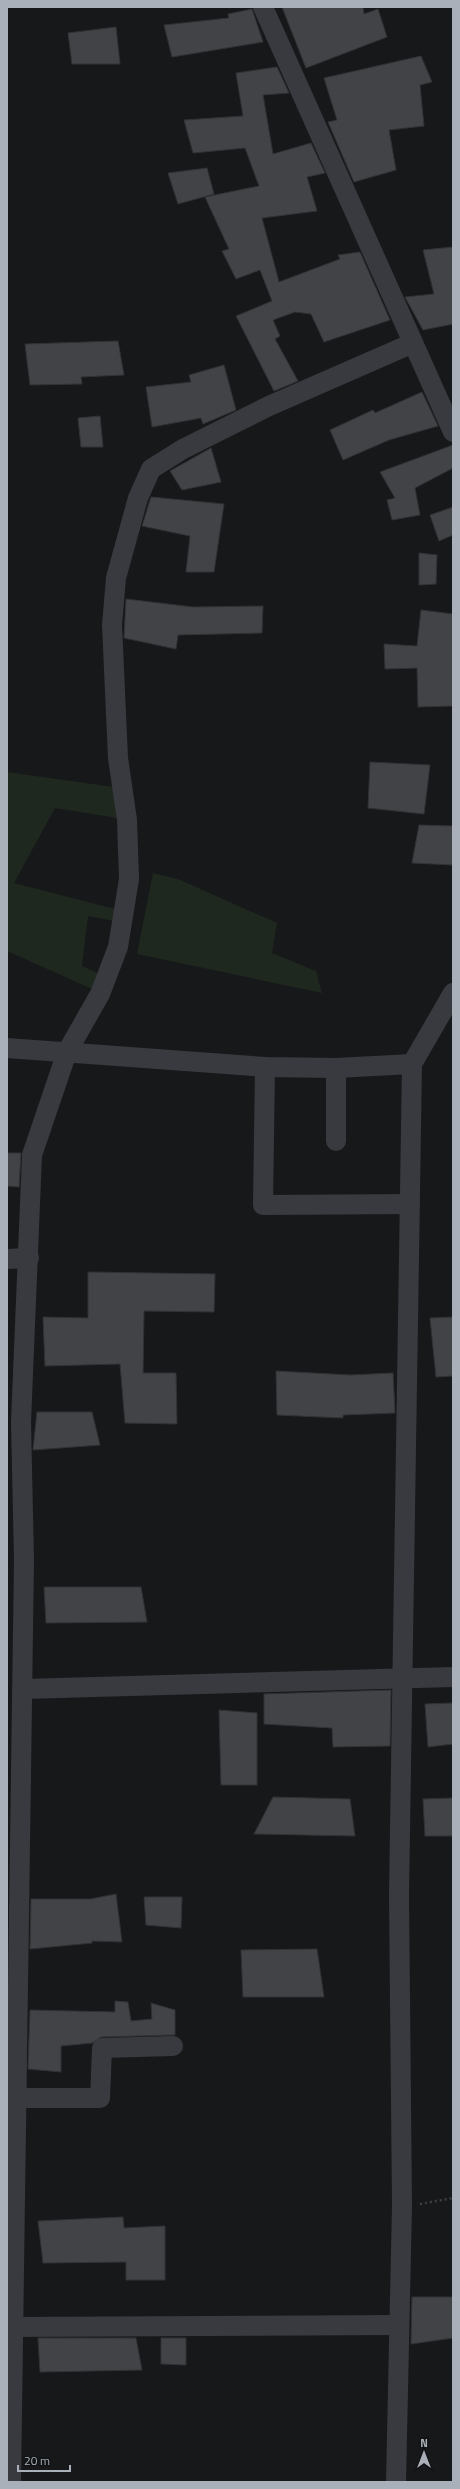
<svg xmlns="http://www.w3.org/2000/svg" width="460" height="2489" font-family="'Titillium Web',sans-serif">
<style>
.green{fill:#1f281f}
.building{fill:#414347;stroke:#313236}
.lines{fill:none;stroke-linecap:round;stroke-linejoin:round}
.path{stroke:#3e4146;stroke-width:2.5;stroke-dasharray:2 3;stroke-linecap:butt}
.minor{stroke:#383a3f;stroke-width:20}
</style>
<rect width="100%" height="100%" fill="#17181a"/>
<g class="green">
<path d="M7,772l107,15 3,31 -62,-10 -41,75 101,26 -1,12 -26,-5 -6,50 18,8 -8,15 -85,-38z"/>
<path d="M153,873l25,6 99,44 -5,30 44,18 6,22 -185,-39z"/>
</g>
<g class="building">
<path d="M282,7h81l1,7 14,-5 9,28 -81,31z"/>
<path d="M252,9l11,33 -91,15 -8,-32 65,-7 -1,-4z"/>
<path d="M116,27l4,37h-48l-4,-31z"/>
<path d="M421,56l11,26 -12,3 4,41 -35,4 7,40 -42,12 -26,-60 9,-2 -13,-42z"/>
<path d="M277,67l12,26 -26,2 10,59 38,-11 14,30 -18,4 10,34 -55,7 17,64 61,-23 -2,-4 22,-3 30,68 -66,22 -13,-28 -16,-2 -22,8 7,16 -5,3 23,42 -24,10 -38,-75 36,-15 -12,-31 -24,9 -14,-28 7,-2 -24,-52 54,-11 -14,-38 -52,5 -9,-33 59,-4 -7,-43z"/>
<path d="M207,168l7,26 -36,10 -10,-31z"/>
<path d="M453,247v77l-30,6 -18,-33 29,-3 -11,-44z"/>
<path d="M118,341l6,34 -43,2 1,7 -52,1 -5,-41z"/>
<path d="M224,365l12,45 -33,14 -2,-6 -49,9 -6,-40 45,-5 -2,-7z"/>
<path d="M422,392l16,34 -49,14 -46,20 -13,-30 43,-20 2,3z"/>
<path d="M100,416l3,31h-22l-3,-29z"/>
<path d="M453,445v23l-38,20 5,27 -28,5 -5,-20 8,-2 -15,-26z"/>
<path d="M211,448l10,34 -39,8 -12,-19z"/>
<path d="M151,497l73,7 -10,68h-28l4,-36 -48,-10z"/>
<path d="M453,507v28l-14,6 -9,-26z"/>
<path d="M419,553l18,2 -1,29 -17,1z"/>
<path d="M126,599l67,8 70,-1 -1,27 -84,2 -2,14 -52,-11z"/>
<path d="M421,610l32,4v92l-35,1 -1,-39 -32,1 -1,-25 33,2z"/>
<path d="M370,762l60,3 -6,49 -56,-6z"/>
<path d="M419,825l34,1v39l-41,-2z"/>
<path d="M7,1153h14l-2,34 -12,-1z"/>
<path d="M88,1272l127,2 -1,38 -70,-1 -1,62h33l1,51 -52,-1 -5,-59 -75,2 -2,-49 45,1z"/>
<path d="M453,1317v59l-17,1 -6,-59z"/>
<path d="M276,1371l74,4 43,-2 2,40 -52,2v3l-66,-3z"/>
<path d="M37,1412h55l8,33 -67,5z"/>
<path d="M44,1587h97l6,35 -101,1z"/>
<path d="M391,1690l-1,56 -57,1 -1,-19 -68,-4v-30z"/>
<path d="M453,1703v41l-25,3 -3,-43z"/>
<path d="M219,1710l38,3v72h-36z"/>
<path d="M273,1797l77,2 5,37 -101,-2z"/>
<path d="M453,1798v38h-28l-2,-37z"/>
<path d="M116,1894l6,48 -30,-1v2l-62,6 1,-50h60z"/>
<path d="M144,1897h38l-1,31 -35,-3z"/>
<path d="M317,1949l7,48h-81l-2,-47z"/>
<path d="M115,2001l13,1 3,19 21,-2 -1,-16 24,7v25l-74,2 -9,6 -31,3v26l-33,-3 2,-59 85,2z"/>
<path d="M123,2217l1,11 41,-2v54h-39v-18l-83,1 -5,-42z"/>
<path d="M412,2297h41v41l-42,6z"/>
<path d="M38,2338h98l6,32 -102,2z"/>
<path d="M161,2338h25v27l-25,-1z"/>
</g>
<g class="lines">
<path class="path" d="M420,2204l33,-6"/>
<g class="minor">
<path d="M263,7l190,425"/>
<path d="M7,1048l258,19 71,1 76,-4"/>
<path d="M265,1067l-2,138 147,-1"/>
<path d="M336,1068v73"/>
<path d="M7,1259l22,-1"/>
<path d="M22,1689l431,-12"/>
<path d="M16,2098h84l2,-50 71,-2"/>
<path d="M13,2327l386,-2"/>
<path d="M11,2482l13,-922 -3,-138 11,-267 35,-103 33,-58 18,-47 11,-68 -2,-59 -9,-62 -6,-133 4,-47 22,-80 13,-29 32,-20 86,-43 144,-63"/>
<path d="M396,2482l6,-276 -3,-311 13,-831 41,-71"/>
</g>
</g>
<rect width="460" height="2489" fill="none" stroke="#a9b0ba" stroke-width="16"/>
<g transform="translate(424 2453)" stroke="#121315" stroke-width="3" paint-order="stroke">
<path d="M0-3L7 15L0 10L-7 15Z" fill="#a9b0ba"/>
<text y="-6" font-size="11" font-weight="bold" text-anchor="middle" fill="#a9b0ba">N</text>
</g>
<path d="M18 2465v6h52v-6" fill="none" stroke="#a9b0ba" stroke-width="2"/>
<text x="24" y="2465" font-size="12" fill="#a9b0ba" stroke="#121315" stroke-width="3" paint-order="stroke">20 m</text>
</svg>
